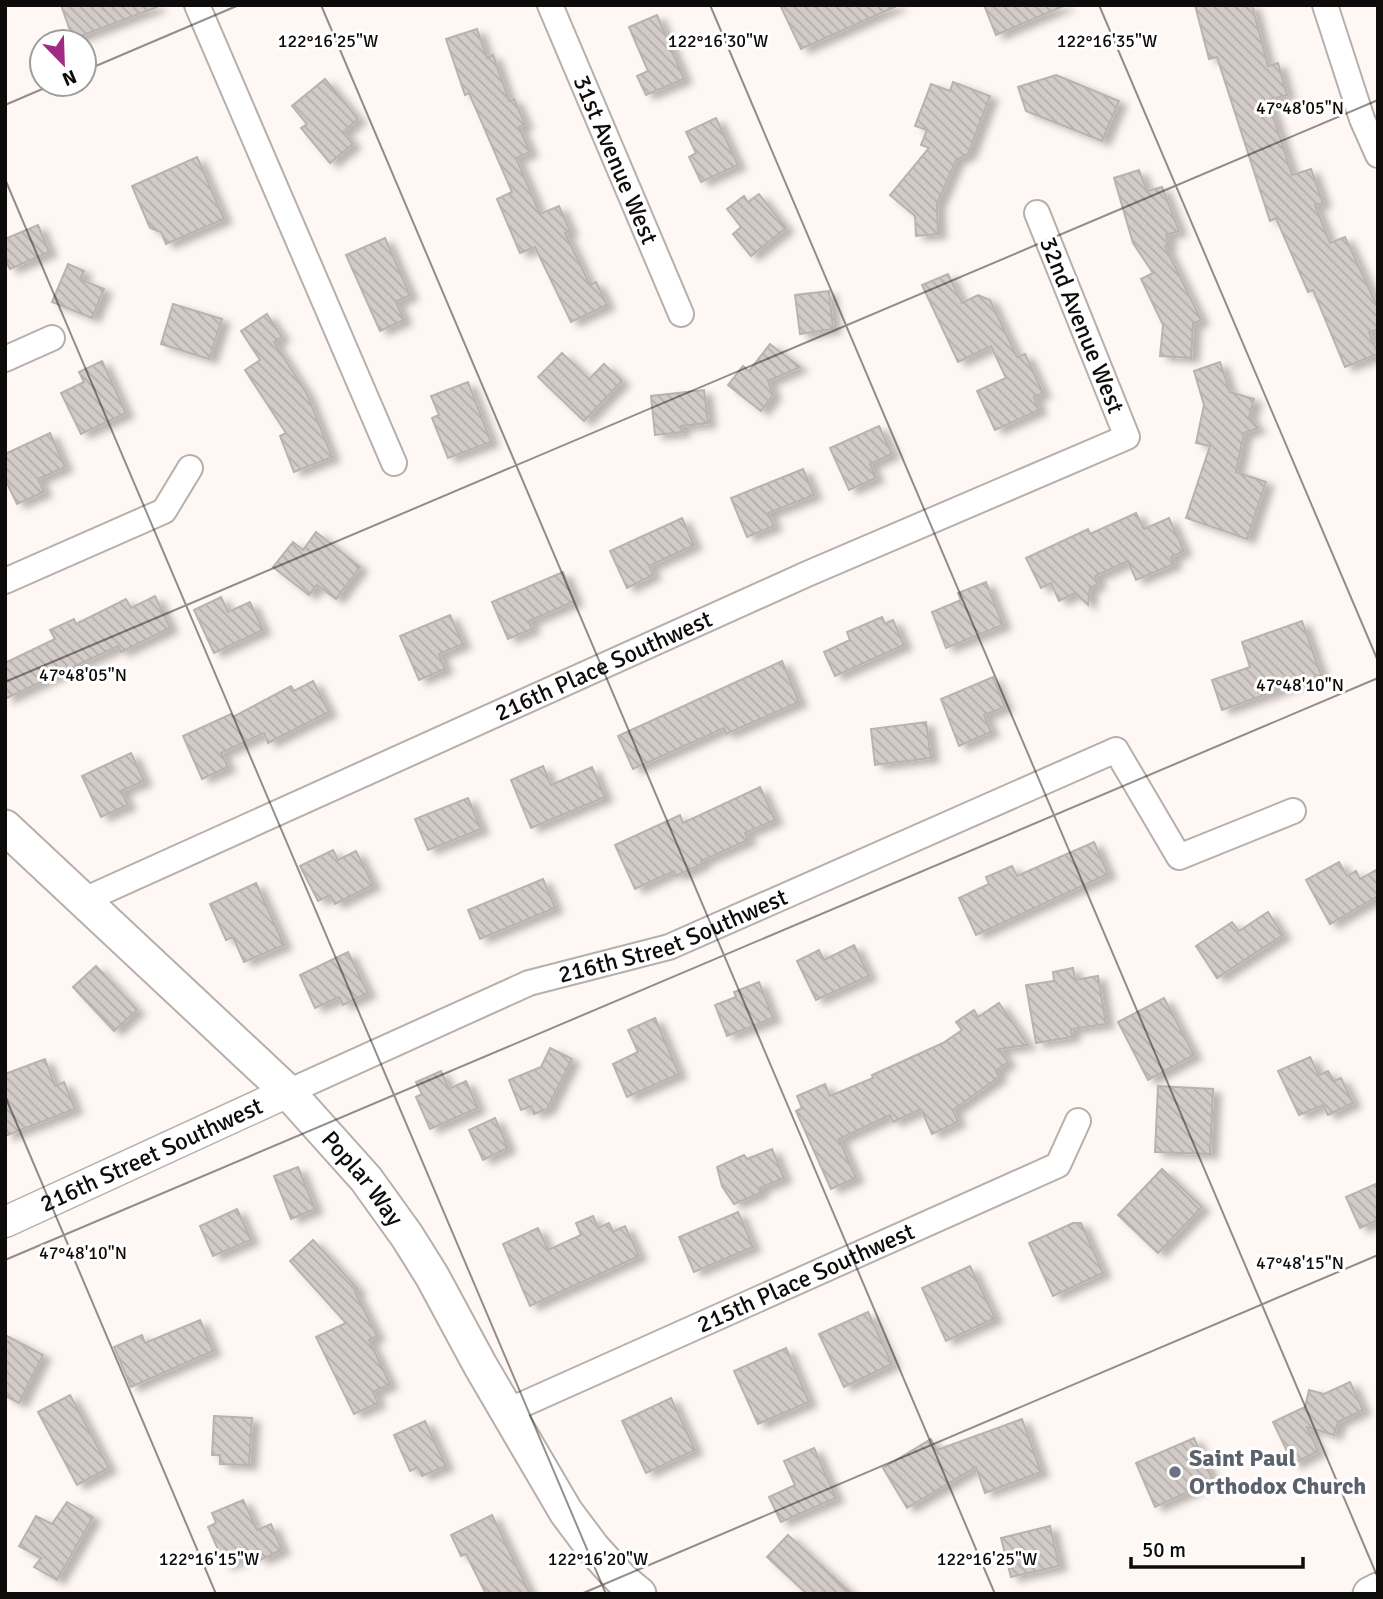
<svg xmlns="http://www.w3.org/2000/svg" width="1383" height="1599" font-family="Signika,sans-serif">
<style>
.building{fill:url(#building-back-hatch);stroke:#b9b2ae;stroke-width:2;filter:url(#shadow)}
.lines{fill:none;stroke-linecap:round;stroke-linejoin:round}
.minor-casing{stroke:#b6afab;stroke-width:28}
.tertiary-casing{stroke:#b6afab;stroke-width:33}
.secondary-casing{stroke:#b6afab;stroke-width:37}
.minor{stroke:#fff;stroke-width:24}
.tertiary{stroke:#fff;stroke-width:30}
.secondary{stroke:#fff;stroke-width:33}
.ticks{fill:none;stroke:#0e0c0b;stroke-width:2;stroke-opacity:0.45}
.worship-dot{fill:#6b7280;stroke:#fff;stroke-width:2.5}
.labels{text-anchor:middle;stroke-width:6;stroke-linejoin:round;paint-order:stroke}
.street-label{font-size:24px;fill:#0e0c0b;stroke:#fff}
.worship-label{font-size:24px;font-weight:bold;fill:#5b616d;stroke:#fff;text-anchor:start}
.ticks-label{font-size:18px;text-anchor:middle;fill:#0e0c0b;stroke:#fff;stroke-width:6;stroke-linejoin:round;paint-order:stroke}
</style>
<defs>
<pattern id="building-back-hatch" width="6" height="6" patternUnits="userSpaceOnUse" patternTransform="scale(1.75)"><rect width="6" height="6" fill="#d3cbc7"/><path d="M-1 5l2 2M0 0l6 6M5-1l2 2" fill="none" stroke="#b4adaa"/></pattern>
<filter id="shadow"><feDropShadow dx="8" dy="4.5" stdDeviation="3.5" flood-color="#0004"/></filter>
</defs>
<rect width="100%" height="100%" fill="#fff7f3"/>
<g class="building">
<path d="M61,5h96v2l-84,32z"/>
<path d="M780,5h119l-98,44z"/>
<path d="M984,5h82l-70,30z"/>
<path d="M1195,5h57l16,61 10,-3 9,32 -19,5 24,75 19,-6 12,34 -8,2 15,38 15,-6 33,71v21l-9,3 9,22 -33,13 -32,-77 -5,2 -32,-74 -6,3 -53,-164 -8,2z"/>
<path d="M657,15l27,64 -38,16 -9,-19 11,-5 -19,-44z"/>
<path d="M477,29l10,29 6,-3 16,46 5,-2 11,25 -6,3 11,25 -14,6 24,56 19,-8 11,25 -5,2 25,52 6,-3 11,23 -36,17 -36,-75 -15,6 -23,-54 15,-7 -43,-99 -4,2 -19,-56z"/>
<path d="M1056,75l63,26 -17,40 -76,-30 -8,-24z"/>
<path d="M325,79l33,40 -15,13 10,12 -23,19 -29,-35 6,-4 -15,-18z"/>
<path d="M953,82l37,14 -22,58 -12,6 -19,44 1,30 -22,2 -1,-20 -25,-21 39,-47 -8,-3 6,-15 -12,-4 16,-42 19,7z"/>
<path d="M716,118l22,47 -37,17 -12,-25 7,-4 -10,-21z"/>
<path d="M197,157l27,62 -58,25 -5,-12 -11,-4 -18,-42z"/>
<path d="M1139,170l8,21 15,-4 17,44 -13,4 3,9 -4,2 36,74 -8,4 -2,34 -31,-2 3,-31 -22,-46 12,-6 -20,-30 -19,-65z"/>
<path d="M759,194l27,34 -35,28 -18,-22 8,-7 -14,-18 17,-13 4,6z"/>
<path d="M38,225l11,27 -39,17 -5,-10v-20z"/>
<path d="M385,238l25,57 -14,7 8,18 -24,11 -34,-76z"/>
<path d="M68,264l16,7 -4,8 24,10 -12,29 -40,-16z"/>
<path d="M948,274l14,29 16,-8 12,5 27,57 8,-3 18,39 -9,4 5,13 -44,20 -18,-39 29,-13 -15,-32 -33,16 -36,-77z"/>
<path d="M829,291l4,38 -33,5 -5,-39z"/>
<path d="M173,304l49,15 -13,40 -48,-15z"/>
<path d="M267,314l15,23 -8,5 33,52 25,63 -38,15 -14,-36 6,-3 -41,-63 15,-10 -19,-29z"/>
<path d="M770,344l30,23 -32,14 5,14 -12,16 -33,-26 15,-19 6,5z"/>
<path d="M562,353l27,26 15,-15 18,17 -38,40 -46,-44z"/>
<path d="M102,361l24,52 -45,21 -20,-41 23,-11 -5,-10z"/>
<path d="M1220,362l10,30 24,7 -5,18 9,11 -14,5 -8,39 30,10 -19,57 -61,-21 24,-72 -14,-3 8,-38 -10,-34z"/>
<path d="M468,382l23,60 -43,16 -16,-40 7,-3 -8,-19z"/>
<path d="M704,390l4,33 -27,3 1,6 -27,3 -4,-39z"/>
<path d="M879,426l13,28 -22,10 6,14 -27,12 -19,-42z"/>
<path d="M50,433l15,34 -27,12 6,13 -27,12 -12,-25v-25z"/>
<path d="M803,469l11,26 -46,18 6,13 -27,11 -16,-39z"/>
<path d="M1136,513l8,16 25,-11 15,33 -13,6 3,7 -38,16 -8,-19 -33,15 3,8 -8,4 -2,17 -13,-12 -16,8 -8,-18 -10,5 -15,-30 62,-29 2,5z"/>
<path d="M682,518l12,27 -45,21 4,9 -26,13 -17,-37z"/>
<path d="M316,532l44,35 -24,32 -19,-14 -8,10 -36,-28 20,-25 10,8z"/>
<path d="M563,572l12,29 -46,20 3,8 -24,10 -16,-37z"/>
<path d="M986,582l17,43 -57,23 -14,-36 29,-12 -3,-7z"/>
<path d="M155,596l15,32 -49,24 -3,-6 -113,53v-36l50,-24 -5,-9 24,-11 2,5 50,-25 5,9z"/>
<path d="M221,597l7,15 22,-10 13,28 -49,23 -20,-43z"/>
<path d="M450,615l13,29 -24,10 6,15 -26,11 -19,-44z"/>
<path d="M882,617l3,7 8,-4 11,25 -69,31 -11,-24 26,-12 -3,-8z"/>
<path d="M1302,621l19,54 -99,35 -10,-30 38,-13 -8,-25z"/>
<path d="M782,661l17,41 -73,32 -2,-6 -91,41 -15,-33z"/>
<path d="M993,677l12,30 -21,8 7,17 -32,14 -18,-47z"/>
<path d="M313,681l16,31 -61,31 -4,-10 -43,20 7,14 -26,12 -19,-43 48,-22 2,3 58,-31 3,5z"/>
<path d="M926,722l5,36 -56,7 -4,-36z"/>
<path d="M131,753l13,28 -23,10 7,14 -27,12 -19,-41z"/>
<path d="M543,766l8,19 41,-18 13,30 -74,31 -20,-48z"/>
<path d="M760,787l15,33 -30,13 3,7 -47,21 1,3 -26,12 -2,-5 -39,18 -20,-44 65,-30 3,8z"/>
<path d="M468,798l13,31 -53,21 -13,-31z"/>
<path d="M1094,842l14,32 -132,61 -17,-37 30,-14 -3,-7 26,-11 5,10z"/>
<path d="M333,850l5,10 18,-9 17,34 -38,19 -5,-9 -12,6 -18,-35z"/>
<path d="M1339,862l8,14 9,-5 4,8 18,-10v27l-48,28 -24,-44z"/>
<path d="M543,879l12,29 -75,31 -12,-29z"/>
<path d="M256,883l28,62 -40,17 -11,-25 -7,3 -16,-36z"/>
<path d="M1268,912l15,23 -66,43 -21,-32 36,-24 7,9z"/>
<path d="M854,945l15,31 -53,24 -19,-39 22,-11 5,10z"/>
<path d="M348,952l20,41 -25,12 -4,-8 -24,11 -15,-33z"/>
<path d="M96,966l41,44 -23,21 -41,-44z"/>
<path d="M1073,968l2,12 23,-4 8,48 -35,5 1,8 -36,6 -10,-58 28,-4 -1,-9z"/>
<path d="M759,982l14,36 -46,18 -12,-31 21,-8 -2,-5z"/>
<path d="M1164,998l30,57 -46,25 -30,-58z"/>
<path d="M999,1003l29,42 -29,4 9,13 -12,9 3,6 -46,33 5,12 -26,12 -11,-25 -28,13 -3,-7 -51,24 17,39 -25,11 -35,-78 6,-3 -5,-12 28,-12 5,12 43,-18 -1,-3 71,-32 19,-13 -6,-8 18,-12 4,7z"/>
<path d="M655,1018l24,56 -52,23 -14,-33 25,-12 -10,-22z"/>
<path d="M550,1048l22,11 -25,50 -13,5 -3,-8 -10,4 -12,-30 32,-13z"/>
<path d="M1310,1057l9,18 9,-4 6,10 7,-3 12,25 -25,12 -5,-10 -24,10 -21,-44z"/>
<path d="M45,1059l10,27 9,-4 11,27 -70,27v-62z"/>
<path d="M441,1071l8,18 17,-8 12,27 -48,21 -14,-32 6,-3 -6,-12z"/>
<path d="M1158,1086l55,3 -3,65 -55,-2z"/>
<path d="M495,1118l13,30 -25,12 -14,-30z"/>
<path d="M772,1149l12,29 -24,10v5l-26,11 -12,-18 -5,-19 27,-12 3,4z"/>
<path d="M298,1167l17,42 -24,10 -17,-43z"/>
<path d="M1162,1169l40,38 -44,46 -40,-38z"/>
<path d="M1378,1183v37l-18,8 -14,-31z"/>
<path d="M237,1209l14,31 -38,16 -13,-30z"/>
<path d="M738,1212l15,35 -59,25 -15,-35z"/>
<path d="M593,1216l5,12 11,-5 4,9 12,-6 14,30 -109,50 -27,-62 35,-16 10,22 33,-15 -5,-12z"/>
<path d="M1073,1223h8l22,50 -50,23 -24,-53z"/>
<path d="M313,1240l45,49 -3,3 22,44 -8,4 21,44 -17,8 5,11 -24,11 -38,-77 30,-14 -56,-62z"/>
<path d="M970,1266l25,52 -49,23 -24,-53z"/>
<path d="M868,1312l24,52 -48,23 -25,-53z"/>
<path d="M200,1320l13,31 -82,36 -17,-40 28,-12 3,8z"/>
<path d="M5,1335l38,20 -24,48 -14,-7z"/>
<path d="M786,1348l23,54 -51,22 -24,-53z"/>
<path d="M1350,1382l13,28 -25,12 -4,13 -27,-8 11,24 -25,13 -20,-42 32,-15 4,-17 15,4z"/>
<path d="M70,1395l39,73 -32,17 -39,-73z"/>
<path d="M671,1398l24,52 -49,23 -24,-52z"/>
<path d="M214,1416l38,2 -3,47 -29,-1v-9h-8z"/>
<path d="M1022,1419l19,53 -56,21 -9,-26 -69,41 -24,-40 48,-29 6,11z"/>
<path d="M425,1421l21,45 -24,10 -4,-9 -8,4 -16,-36z"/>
<path d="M1194,1438l19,43 -58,26 -19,-44z"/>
<path d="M814,1448l22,50 -55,24 -12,-25 26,-12 -11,-24z"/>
<path d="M243,1500l14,30 14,-6 11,26 -22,10 -4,-8 -31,13 -17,-38 8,-4 -4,-10z"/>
<path d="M67,1502l26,15 -36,63 -23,-13 7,-9 -22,-12 17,-30 16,8z"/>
<path d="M492,1515l38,79h-44l-20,-40 -5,2 -10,-21z"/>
<path d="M1050,1526l9,40 -48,11 -10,-39z"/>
<path d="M788,1535l64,59h-45l-40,-37z"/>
</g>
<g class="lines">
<g class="minor-casing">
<g id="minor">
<path d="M197,5l197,458"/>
<path id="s1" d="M550,5l131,309"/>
<path d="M1325,5l37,114 16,36"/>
<path d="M5,359l47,-21"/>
<path d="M5,581l159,-70 26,-43"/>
<path id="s2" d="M82,901l725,-327 320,-137 -90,-224"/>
<path id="s3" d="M288,1092l241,-109 140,-36 447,-197 63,107 114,-46"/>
<path id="s4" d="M508,1411l550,-246 20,-44"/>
</g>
</g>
<g class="tertiary-casing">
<g id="tertiary">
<path id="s5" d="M5,1222l283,-130"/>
</g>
</g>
<g class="secondary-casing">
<g id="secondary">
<path id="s6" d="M5,827l283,265 78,87 41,57 25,40 48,89 86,147 27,36 29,32 17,14"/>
<path d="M1370,1594l8,-4"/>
</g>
</g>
<use href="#minor" class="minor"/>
<use href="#tertiary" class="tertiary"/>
<use href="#secondary" class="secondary"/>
</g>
<path class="ticks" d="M321,5l674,1589M710,5l668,1573M1099,5l279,656M84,71l155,-66M5,105l49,-21M5,179l601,1415M5,682l1373,-582M5,1096l211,498M5,1260l1373,-582M581,1594l797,-339"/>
<circle class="worship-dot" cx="1175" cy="1472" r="7"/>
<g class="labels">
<g class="street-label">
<text dy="8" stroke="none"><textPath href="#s1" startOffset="168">31st Avenue West</textPath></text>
<text transform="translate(1082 325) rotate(68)" y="8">32nd Avenue West</text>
<text dy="8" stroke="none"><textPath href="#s2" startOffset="572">216th Place Southwest</textPath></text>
<text dy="8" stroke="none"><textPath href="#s3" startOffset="416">216th Street Southwest</textPath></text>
<text dy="8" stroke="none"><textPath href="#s5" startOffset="161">216th Street Southwest</textPath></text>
<text dy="8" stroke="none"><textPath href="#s6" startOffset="502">Poplar Way</textPath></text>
<text dy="8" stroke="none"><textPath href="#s4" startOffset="326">215th Place Southwest</textPath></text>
</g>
<g class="worship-label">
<text x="1189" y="1466">Saint Paul<tspan x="1189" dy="28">Orthodox Church</tspan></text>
</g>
</g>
<g class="ticks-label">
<text x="328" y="47">122°16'25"W</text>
<text x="718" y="47">122°16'30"W</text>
<text x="1107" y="47">122°16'35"W</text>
<text x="1300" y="114">47°48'05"N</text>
<text x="83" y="681">47°48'05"N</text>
<text x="1300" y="691">47°48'10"N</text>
<text x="83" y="1259">47°48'10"N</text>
<text x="1300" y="1269">47°48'15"N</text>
<text x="209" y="1565">122°16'15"W</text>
<text x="598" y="1565">122°16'20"W</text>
<text x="987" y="1565">122°16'25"W</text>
</g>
<rect width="1383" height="1599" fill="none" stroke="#0e0c0b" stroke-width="14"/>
<g transform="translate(63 63) rotate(157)"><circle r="33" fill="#ffffff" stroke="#9f9e9d" stroke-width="2"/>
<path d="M0-5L12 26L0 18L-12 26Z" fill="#a12b84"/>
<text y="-10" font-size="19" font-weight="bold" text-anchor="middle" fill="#0e0c0b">N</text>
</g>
<path d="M1131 1557v10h172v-10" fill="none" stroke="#0e0c0b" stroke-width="3.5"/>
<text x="1142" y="1557" font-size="21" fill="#0e0c0b" stroke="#ffffff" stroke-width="5" paint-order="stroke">50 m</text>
</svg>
